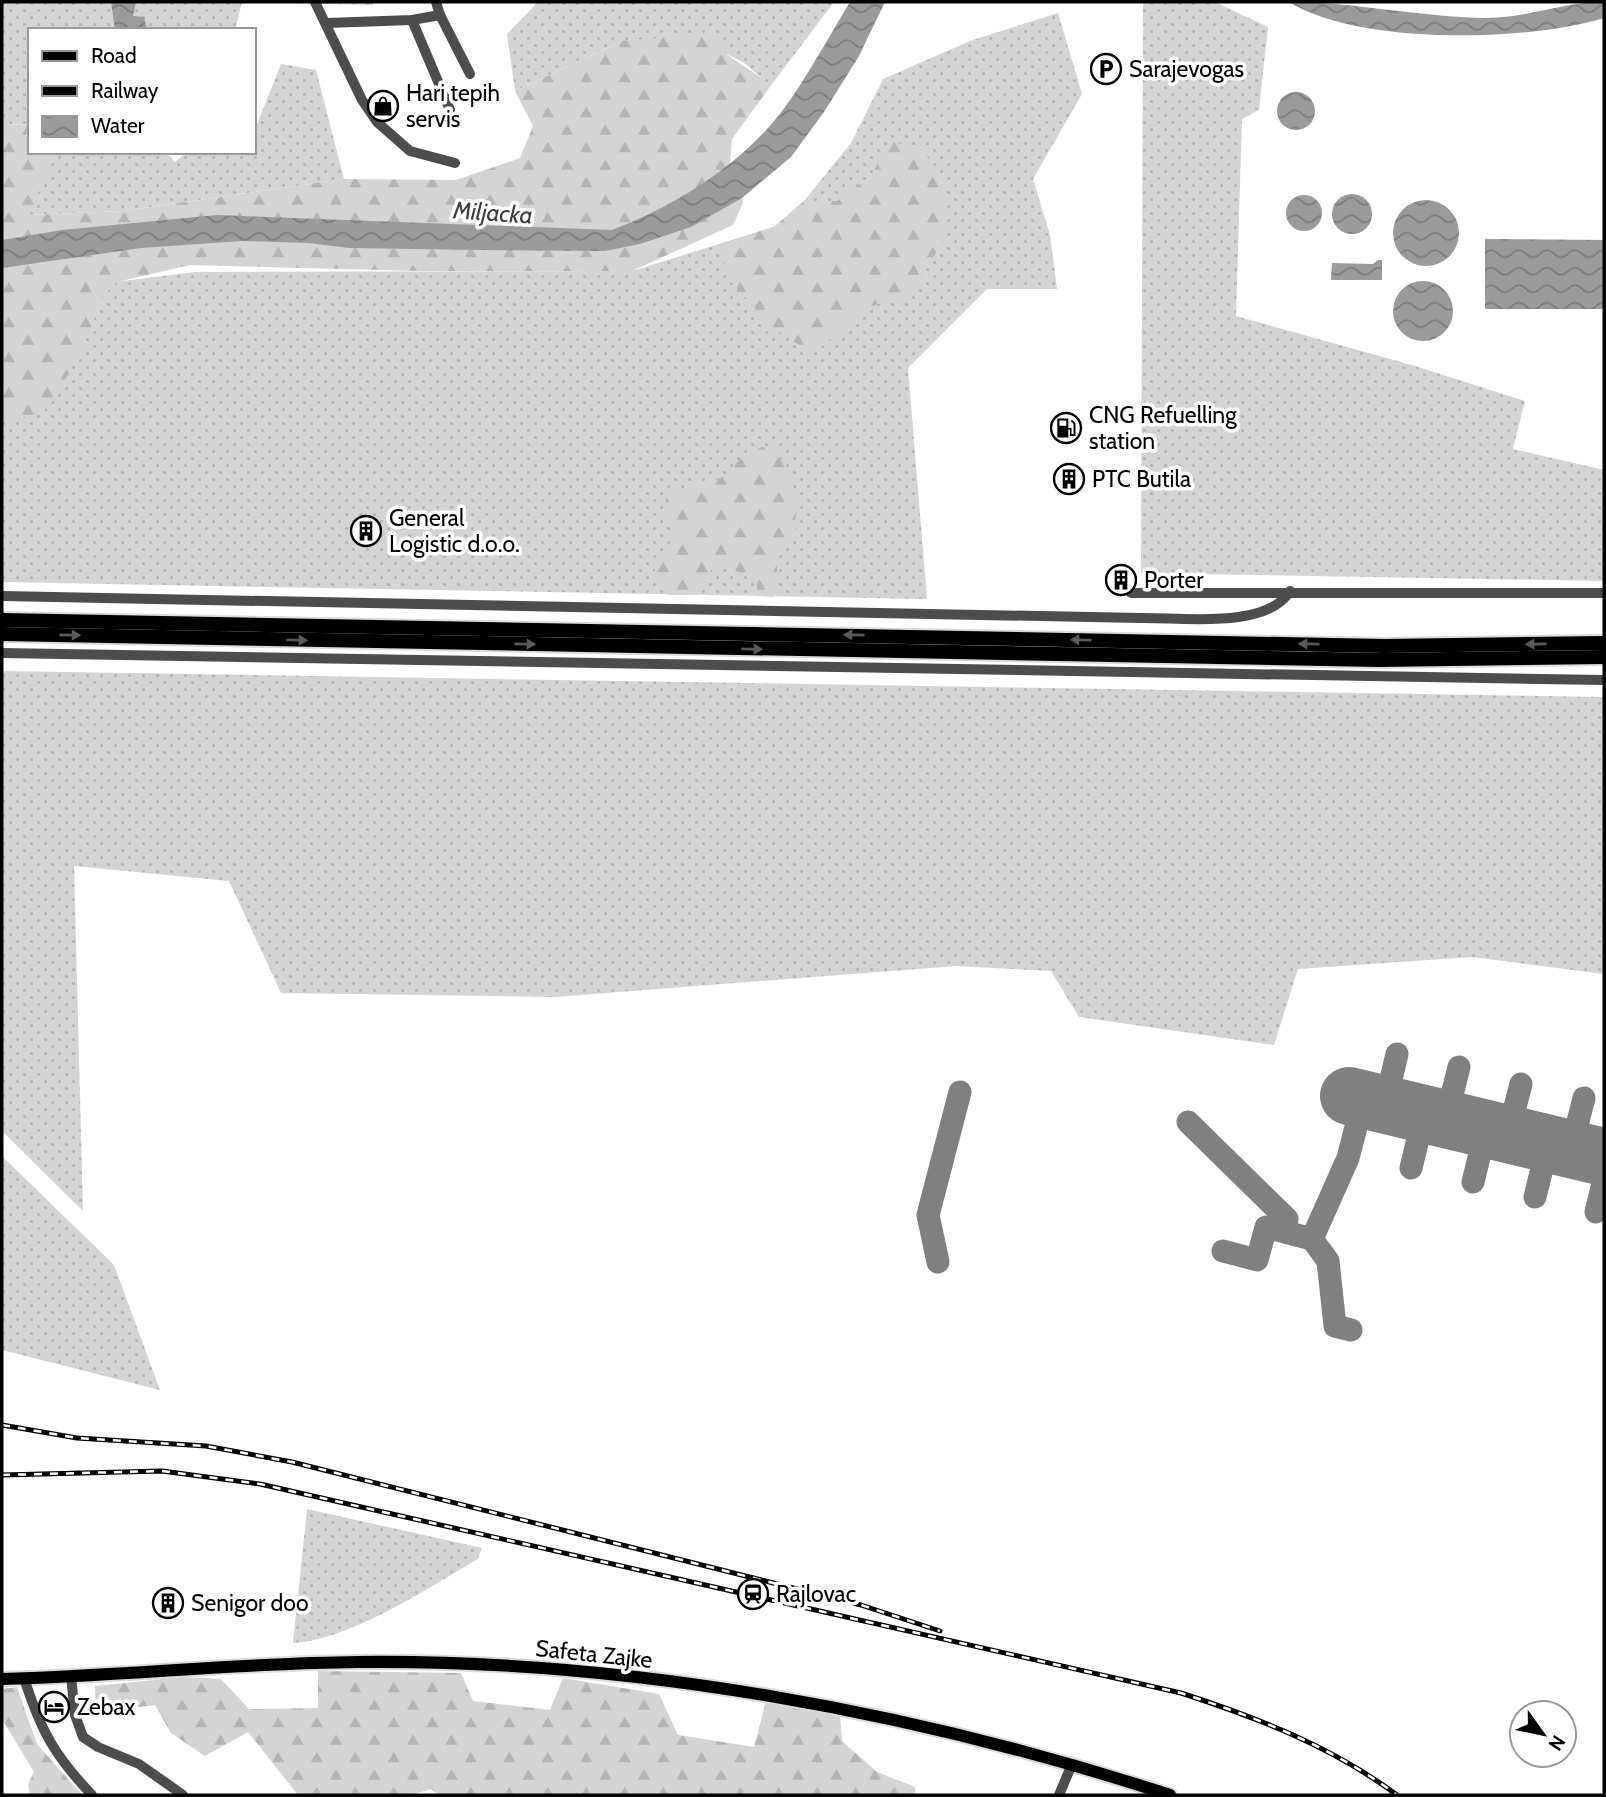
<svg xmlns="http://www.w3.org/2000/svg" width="1606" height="1797" font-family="Cabin,sans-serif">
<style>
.grass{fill:url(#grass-dots)}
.forest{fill:url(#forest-firs)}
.water{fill:url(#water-waves)}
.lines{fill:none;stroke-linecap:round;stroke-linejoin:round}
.taxiway{stroke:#808080;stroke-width:23}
.runway{stroke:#808080;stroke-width:58}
.major-casing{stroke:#dbdbdb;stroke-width:16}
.highway-casing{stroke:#dbdbdb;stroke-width:18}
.minor{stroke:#4d4d4d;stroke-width:10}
.major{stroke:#000;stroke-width:12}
.highway{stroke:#000;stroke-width:14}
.rail-casing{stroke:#000;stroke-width:5}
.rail{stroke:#fff;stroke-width:2.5;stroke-dasharray:8;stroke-linecap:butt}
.oneway{fill:#595959}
.labels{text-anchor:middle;stroke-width:7;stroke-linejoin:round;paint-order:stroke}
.poi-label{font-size:23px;fill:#000;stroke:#fff;text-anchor:start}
.street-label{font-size:23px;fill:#000;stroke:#fff}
.water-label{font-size:24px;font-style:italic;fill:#3c3c3c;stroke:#fff}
</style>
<defs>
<pattern id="grass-dots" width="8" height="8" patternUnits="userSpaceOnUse" patternTransform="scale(1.75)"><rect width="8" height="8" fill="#d4d4d4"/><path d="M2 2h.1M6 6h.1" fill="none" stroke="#b4b4b4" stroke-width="1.8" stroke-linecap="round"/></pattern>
<pattern id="forest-firs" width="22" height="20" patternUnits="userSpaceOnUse" patternTransform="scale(1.75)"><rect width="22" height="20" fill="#d4d4d4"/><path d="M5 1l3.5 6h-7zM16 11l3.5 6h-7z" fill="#b4b4b4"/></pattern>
<pattern id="water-waves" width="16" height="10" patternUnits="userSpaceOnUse" patternTransform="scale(1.75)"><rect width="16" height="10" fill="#9b9b9b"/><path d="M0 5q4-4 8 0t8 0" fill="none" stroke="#7c7c7c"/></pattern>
</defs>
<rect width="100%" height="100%" fill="#fff"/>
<g class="grass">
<path d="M2,2h371v3l-131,-3 -7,28h-205v95l-28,-1z"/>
<path d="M538,2h296l-65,86 -6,-9 -20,-17 -17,-8 -104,-13 -107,50 -8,-57z"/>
<path d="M1143,2h72l53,25 -9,83 -17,9 -6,197 179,50 110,35 -12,48 91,21v111l-463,-8z"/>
<path d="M1058,13l24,81 -49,85 17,56 7,54h-70l-79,79 19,231 -925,-17v-286l193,-24 437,-1 142,-44 30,-26 47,-58 32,-64 87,-38z"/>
<path d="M281,64l35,6 28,109 -222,32 -94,4 25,-63h113l9,10 12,-10h67v-20z"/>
<path d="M2,671l1602,26v277l-132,-17 -174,12 -24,76 -195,-28 -28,-46 -95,-5 -401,31 -274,-4 -52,-112 -155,-15 9,345 -81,-80z"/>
<path d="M2,1156l112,109 46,125 -158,-40z"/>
<path d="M307,1509l175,39 -4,11c-50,29 -128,81 -185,84z"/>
</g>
<g class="forest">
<path d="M694,35l26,1 6,18 37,25 6,9 -37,51 -2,26 8,15 5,23 -10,22 -101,46h-214l-228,-6 -73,17 -14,14 -20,51 -27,50 -14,16 -40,9v-298l28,1v27l24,3 -25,60 93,-4 222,-32 112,1 64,-22 13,-32 -18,-35 107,-50z"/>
<path d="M890,141l33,9 20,32v59l-33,55 -42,11 -55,47 -43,-28 -42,-48 -9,-34 55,-17 30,-26h33l34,-25z"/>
<path d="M762,447l15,4 19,41 -1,49 -19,9 2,37 -4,10 -17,-1v-17l-26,-10 -18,-1 -8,10 -2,10 -9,7h-25l-17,-16c5,-21 22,-30 23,-51l-10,-13 1,-19 25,-11 21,-3 12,-6 18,-19z"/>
<path d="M318,1671l143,2 12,28 77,9 13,-32 96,16 19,41 76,12 12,-46 74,14 2,26 35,31 38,15v8h-476l-8,-6 -20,6h-113l-50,-63 -43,24 -34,-23 -16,-28 -59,7 -1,-26 88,-9 38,2 28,30 69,-1z"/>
<path d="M17,1687l20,57 45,51h-52l-2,-11 6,-12 -32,-53v-30z"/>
</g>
<g class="water">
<path d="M111,2h25l-3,14 11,1 3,12 -32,1z"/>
<path d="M850,2h35l-26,54 -35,56 -33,45 -49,41 -51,29 -51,17 -35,7 -124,-1 -132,-2 -41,-5 -66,-2 -101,7 -139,20v-28l60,-10 155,-15 395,15c58,-22 114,-56 156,-102 29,-31 59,-89 82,-126z"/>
<path d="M1289,2c66,0 129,15 198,16 39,0 77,-16 117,-16v16c-77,24 -246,27 -315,-16z"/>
<circle cx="1296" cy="111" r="19"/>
<circle cx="1352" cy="214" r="20"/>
<circle cx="1304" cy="213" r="18"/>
<circle cx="1426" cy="233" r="33"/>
<path d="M1485,239l119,1v69h-119z"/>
<path d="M1378,260h4v20h-51l1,-17 41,1z"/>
<circle cx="1423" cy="311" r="30"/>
</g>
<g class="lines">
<g class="taxiway">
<path d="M1385,1105l12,-51"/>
<path d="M1446,1119l13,-52"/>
<path d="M1188,1122l99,97 -2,13 27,7 36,-81 15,-58"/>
<path d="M1508,1134l13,-50"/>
<path d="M1571,1149l13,-51"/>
<path d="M1411,1168l13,-54"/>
<path d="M1473,1182l13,-53"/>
<path d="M1535,1197l13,-53"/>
<path d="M1596,1212l8,-33"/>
<path d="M1312,1239l16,22 7,65 16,4"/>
<path d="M1223,1251l34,9 9,-33 19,5"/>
<path d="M938,1262l-10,-47 32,-123"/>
</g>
<path class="runway" d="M1349,1096l255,61"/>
<g class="major-casing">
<path id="major" d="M2,1679c119,-3 237,-16 356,-17 271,-3 555,49 812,133"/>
</g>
<g class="highway-casing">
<g id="highway">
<path d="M2,620l1382,26 220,-3"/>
<path d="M2,634l1377,26 225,-3"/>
</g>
</g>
<g class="minor">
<path d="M315,2l47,98 15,22 33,29 45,12"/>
<path d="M440,15l30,59"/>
<path d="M412,20l38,90"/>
<path d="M327,23l85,-3 28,-5 -4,-13"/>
<path d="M1131,593h473"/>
<path d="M2,596l1138,22c41,-1 126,12 150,-27"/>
<path d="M2,653l1602,27"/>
<path d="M71,1676l4,39 8,22 15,10 41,17 44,31"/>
<path d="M24,1678c17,53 30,77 68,117"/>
<path d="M1059,1795l13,-31"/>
</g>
<use href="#major" class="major"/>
<use href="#highway" class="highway"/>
<g class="rail-casing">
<g id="rail">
<path d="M2,1425l75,13 129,8 86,16 569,143 79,26"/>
<path d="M2,1475l160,-4 98,13 921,209c77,25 150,53 216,102"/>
</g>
</g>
<use href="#rail" class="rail"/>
</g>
<defs><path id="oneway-solid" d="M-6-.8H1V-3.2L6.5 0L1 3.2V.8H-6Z" transform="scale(1.75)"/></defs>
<g class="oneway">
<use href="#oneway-solid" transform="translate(70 635) rotate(1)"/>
<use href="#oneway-solid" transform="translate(854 635) rotate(-179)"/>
<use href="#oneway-solid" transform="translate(297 640) rotate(1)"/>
<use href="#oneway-solid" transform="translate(1081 640) rotate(-179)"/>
<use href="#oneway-solid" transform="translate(525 644) rotate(1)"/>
<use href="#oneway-solid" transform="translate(1309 644) rotate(-179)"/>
<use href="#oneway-solid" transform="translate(1536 644) rotate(179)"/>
<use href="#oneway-solid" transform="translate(752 649) rotate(1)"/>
</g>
<defs>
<g id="parking-ring" transform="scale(1.575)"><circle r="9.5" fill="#fff" stroke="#000" stroke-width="1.5"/><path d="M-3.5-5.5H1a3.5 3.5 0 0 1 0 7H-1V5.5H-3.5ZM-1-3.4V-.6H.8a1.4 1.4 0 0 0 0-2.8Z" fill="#000"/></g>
<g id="shop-ring" transform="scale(1.575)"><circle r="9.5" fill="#fff" stroke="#000" stroke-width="1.5"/><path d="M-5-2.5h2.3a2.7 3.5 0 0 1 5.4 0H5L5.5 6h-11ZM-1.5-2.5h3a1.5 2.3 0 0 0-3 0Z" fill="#000"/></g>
<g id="fuel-ring" transform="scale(1.575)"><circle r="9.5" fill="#fff" stroke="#000" stroke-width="1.5"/><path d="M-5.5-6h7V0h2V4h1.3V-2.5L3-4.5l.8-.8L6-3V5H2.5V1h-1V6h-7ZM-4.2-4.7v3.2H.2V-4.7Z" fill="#000"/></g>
<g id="building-ring" transform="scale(1.575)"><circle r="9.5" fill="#fff" stroke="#000" stroke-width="1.5"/><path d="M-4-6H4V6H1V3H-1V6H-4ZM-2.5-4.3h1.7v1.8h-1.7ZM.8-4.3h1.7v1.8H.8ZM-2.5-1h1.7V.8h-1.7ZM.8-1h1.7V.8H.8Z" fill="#000"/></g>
<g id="station-ring" transform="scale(1.575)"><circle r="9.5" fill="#fff" stroke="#000" stroke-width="1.5"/><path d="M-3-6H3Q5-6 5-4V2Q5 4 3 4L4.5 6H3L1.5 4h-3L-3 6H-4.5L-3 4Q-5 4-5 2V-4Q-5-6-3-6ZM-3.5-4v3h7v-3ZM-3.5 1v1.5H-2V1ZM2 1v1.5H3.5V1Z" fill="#000"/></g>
<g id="hotel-ring" transform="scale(1.575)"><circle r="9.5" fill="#fff" stroke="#000" stroke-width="1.5"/><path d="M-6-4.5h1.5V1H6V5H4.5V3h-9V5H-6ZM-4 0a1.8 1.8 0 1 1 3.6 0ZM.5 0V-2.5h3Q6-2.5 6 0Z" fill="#000"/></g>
</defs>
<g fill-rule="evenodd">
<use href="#parking-ring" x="1106" y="69"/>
<use href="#shop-ring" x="383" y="106"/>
<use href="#fuel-ring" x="1066" y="428"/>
<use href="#building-ring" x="1069" y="479"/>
<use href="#building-ring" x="366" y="531"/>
<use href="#building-ring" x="1121" y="580"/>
<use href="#station-ring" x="753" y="1594"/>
<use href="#building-ring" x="168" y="1603"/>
<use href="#hotel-ring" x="54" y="1707"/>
</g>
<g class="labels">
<g class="poi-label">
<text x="1129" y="77">Sarajevogas</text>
<text x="406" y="101">Hari tepih<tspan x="406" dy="26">servis</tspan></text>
<text x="1089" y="423">CNG Refuelling<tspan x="1089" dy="26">station</tspan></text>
<text x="1092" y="487">PTC Butila</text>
<text x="389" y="526">General<tspan x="389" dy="26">Logistic d.o.o.</tspan></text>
<text x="1144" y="588">Porter</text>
<text x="776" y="1602">Rajlovac</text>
<text x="191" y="1611">Senigor doo</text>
<text x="77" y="1715">Zebax</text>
</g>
<g class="street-label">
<text transform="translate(594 1654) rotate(6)" y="8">Safeta Zajke</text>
</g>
<g class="water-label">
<text transform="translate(493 213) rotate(4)" y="8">Miljacka</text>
</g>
</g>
<rect width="1606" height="1797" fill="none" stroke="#000000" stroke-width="7"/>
<rect x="28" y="28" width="228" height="126" fill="#ffffff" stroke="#999999" stroke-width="2"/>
<rect x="42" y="51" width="35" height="10" fill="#000000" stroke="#999999" stroke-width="2"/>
<text x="91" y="63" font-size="21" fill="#000000">Road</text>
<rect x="42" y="86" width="35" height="10" fill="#000000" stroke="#999999" stroke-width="2"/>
<text x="91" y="98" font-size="21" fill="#000000">Railway</text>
<rect x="42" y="116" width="35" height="21" fill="url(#water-waves)" stroke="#999999" stroke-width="2"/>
<text x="91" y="133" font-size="21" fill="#000000">Water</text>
<g transform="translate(1543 1734) rotate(123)"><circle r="33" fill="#ffffff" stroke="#999999" stroke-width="2"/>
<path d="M0-5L12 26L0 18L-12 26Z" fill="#000000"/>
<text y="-10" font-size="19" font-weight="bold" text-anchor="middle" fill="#000000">N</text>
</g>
</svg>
